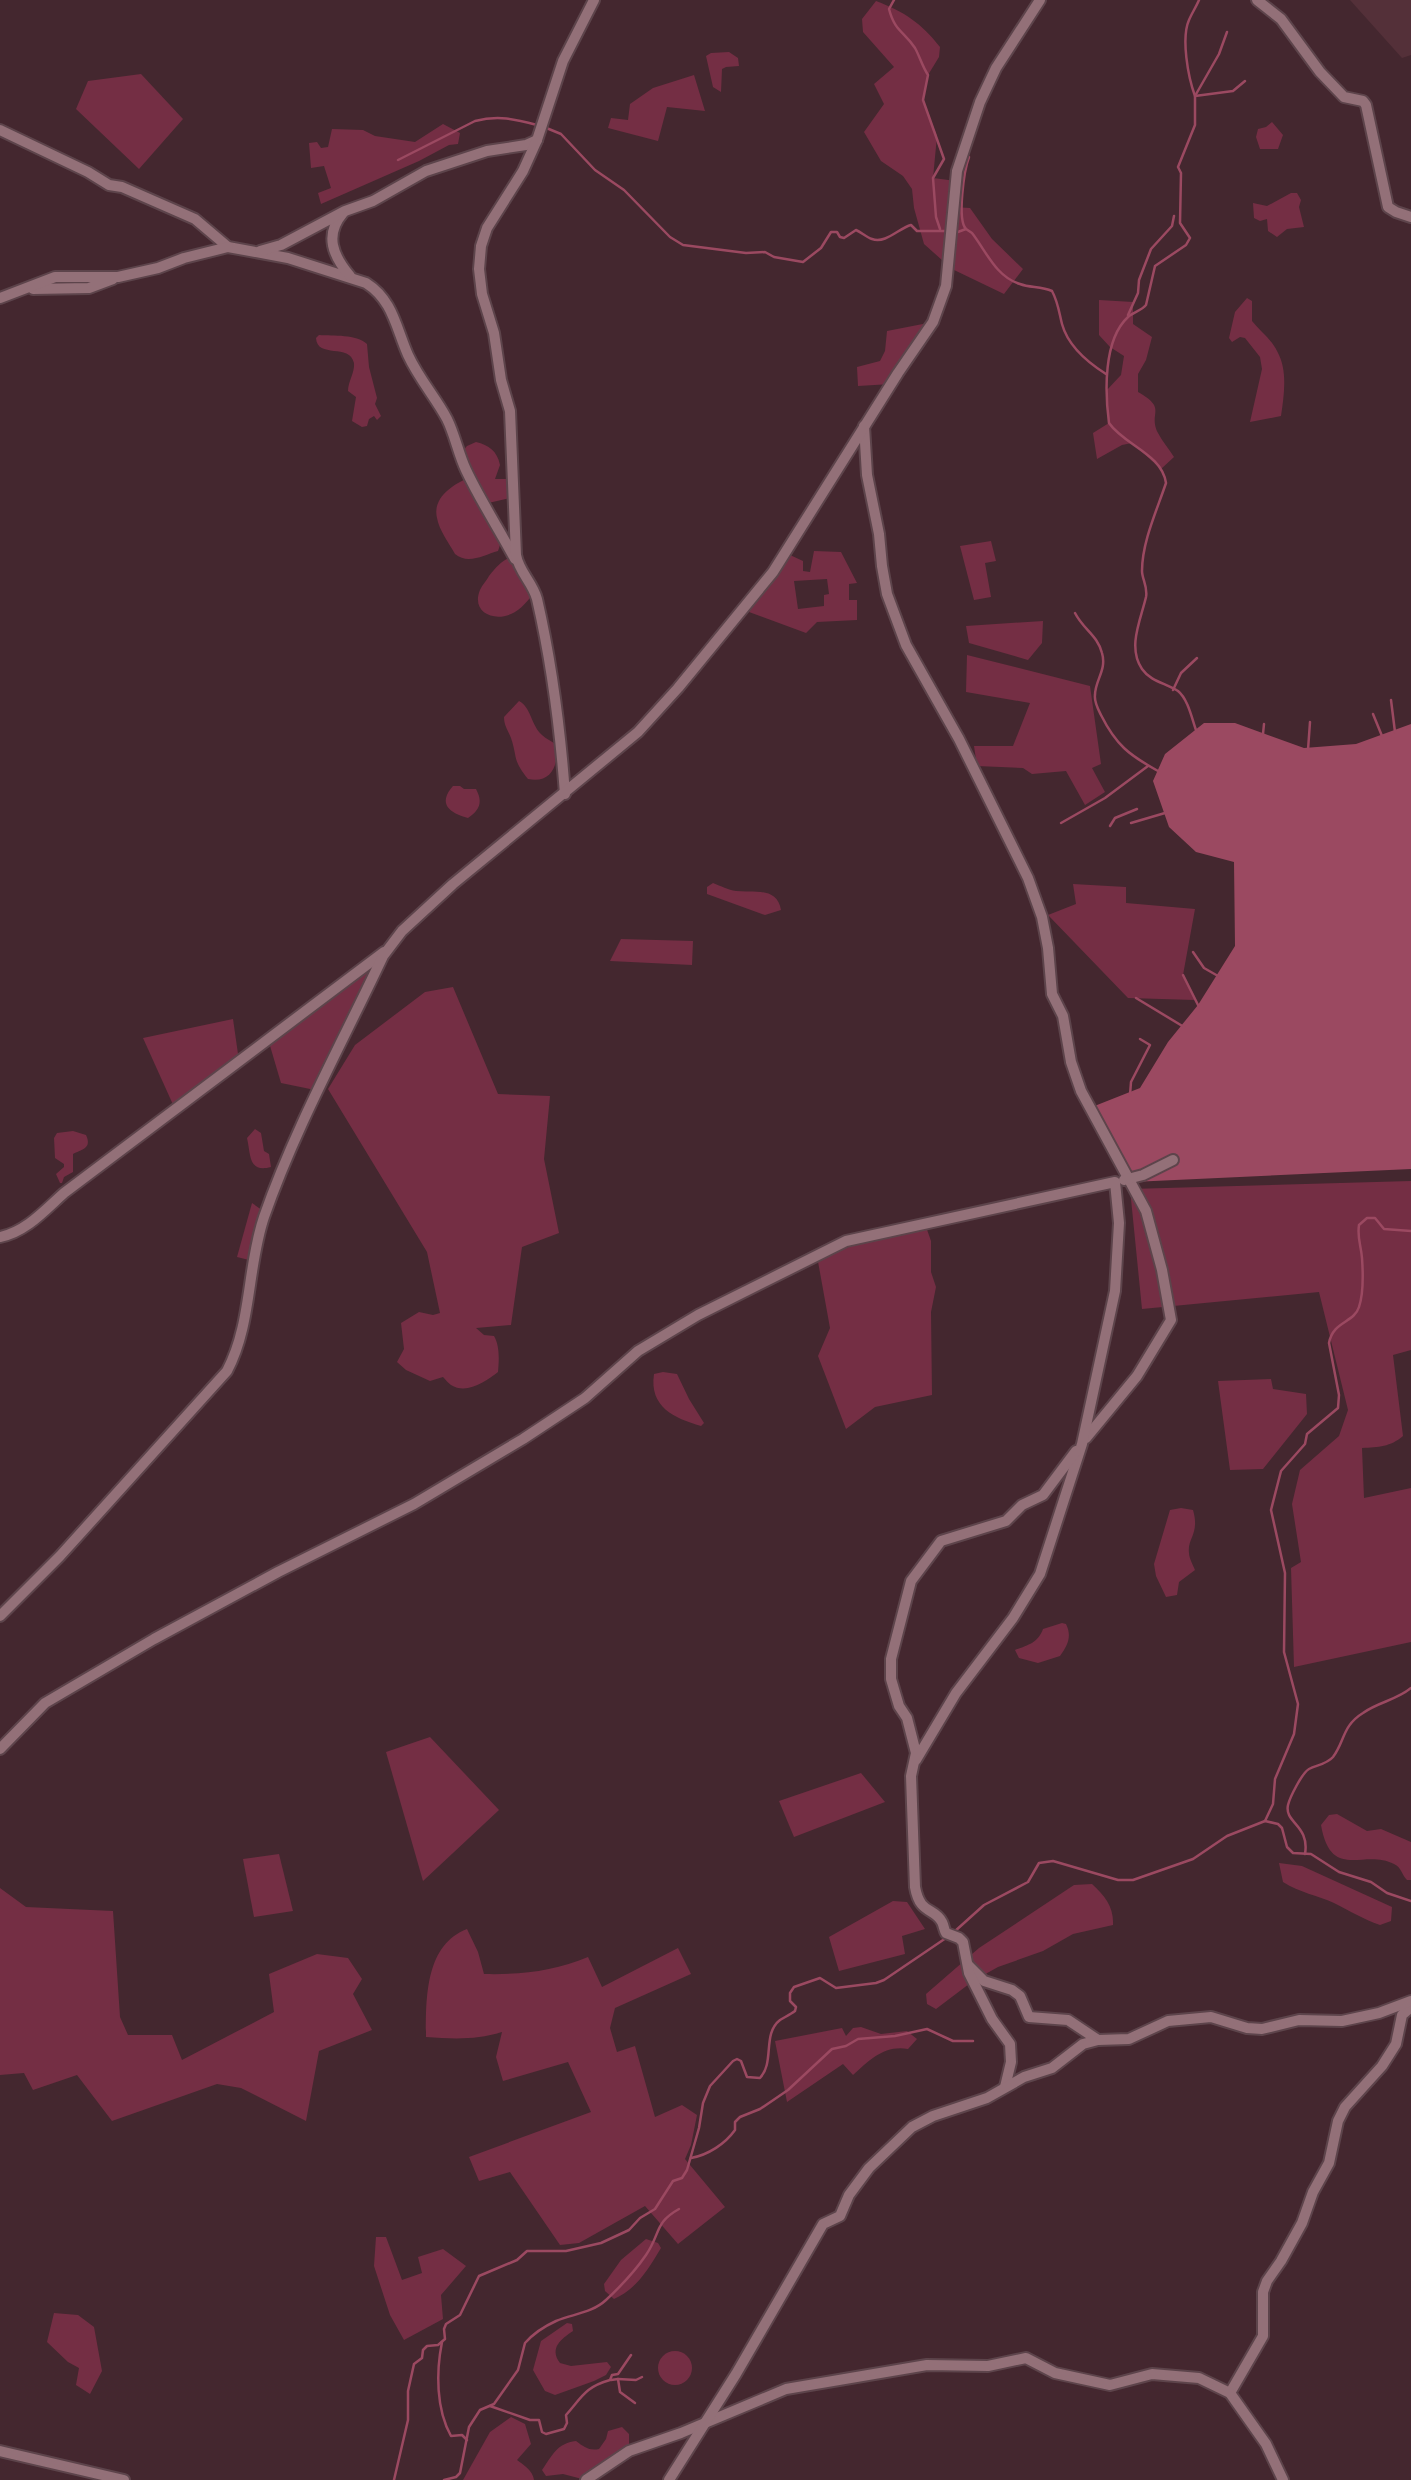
<svg xmlns="http://www.w3.org/2000/svg" width="1411" height="2480" font-family="Rubik,sans-serif">
<style>
.built{fill:#543039}
.green{fill:#742e44;fill-rule:evenodd}
.water{fill:#9b4961}
.lines{fill:none;stroke-linecap:round;stroke-linejoin:round}
.stream{stroke:#9b4961;stroke-width:2.5}
.minor-casing{stroke:#5d444b;stroke-width:14}
.minor{stroke:#937078;stroke-width:10}
</style>
<rect width="100%" height="100%" fill="#44272f"/>
<path class="built" d="M1350,0h61v55l-9,3z"/>
<g class="green">
<path d="M876,1c29,11 45,22 64,46l-1,10 -11,18 -5,25 14,36 -4,42 23,3 -3,26 17,1 22,31 31,30 -19,25 -52,-25 -28,-25 -10,-36 -2,-19 -9,-13 -22,-15 -17,-29 20,-28 -10,-20 20,-17 -31,-35 -1,-13z"/>
<path d="M729,52l9,6 1,8 -13,1 -4,2 -1,23 -8,-5 -7,-31 5,-3z"/>
<path d="M141,74l42,45 -44,50 -63,-60 12,-28z"/>
<path d="M694,75l11,36 -38,-4 -9,34 -50,-13 3,-10 17,2 2,-16 23,-16z"/>
<path d="M1272,122l11,13 -5,14h-18l-4,-12 2,-8 8,-2z"/>
<path d="M443,124l17,9 -2,11 -9,1 -30,16 -98,43 -3,-11 13,-5 -7,-22 -13,2 -2,-25 8,-1 4,6 7,-1 4,-18 31,1 12,6 40,6z"/>
<path d="M1291,193h6l4,7 -2,7 5,20 -17,2 -10,8 -9,-6 -1,-12 -7,2 -6,-3 -1,-15 14,3z"/>
<path d="M1247,298l5,3v20c8,10 20,19 25,30 11,19 7,44 4,65l-31,6 12,-53 -2,-12 -15,-19 -5,-1 -8,5 -3,-4 6,-26z"/>
<path d="M1099,300l34,2v22l19,13 -6,23 -8,14v18c30,17 10,20 20,41 4,8 11,16 16,24l-13,12 -29,-26 -10,2 -25,14 -4,-26 16,-10 -3,-32 15,-16 3,-19 -14,-9 -11,-12z"/>
<path d="M933,322l-42,62 -33,2 -1,-19 23,-6 5,-10 2,-20z"/>
<path d="M319,335c15,1 37,-1 48,9l2,23 8,31 -2,6 6,12 -4,4 -3,-4 -5,3 -2,7 -5,1 -10,-6 4,-24 -8,-6c0,-9 7,-19 6,-28 -4,-20 -37,-4 -38,-25z"/>
<path d="M476,442c13,3 21,9 24,23l-5,14h19v18l-30,7 19,32 -5,15c-14,4 -30,14 -43,3 -6,-11 -16,-24 -18,-36 -5,-21 17,-34 33,-41l-10,-23 7,-8z"/>
<path d="M991,541l5,20 -11,2 6,34 -17,3 -14,-54z"/>
<path d="M814,551l27,1 16,31 -8,1v16h8v20l-40,2 -11,11 -57,-21 41,-57 13,6v10l7,1zM827,579l2,15 -5,1v11l-26,3 -4,-28z"/>
<path d="M514,556l21,36c-7,8 -14,18 -24,22 -18,8 -40,-2 -31,-24 2,-5 7,-10 9,-14 8,-10 13,-16 25,-20z"/>
<path d="M1043,621l-1,22 -14,17 -59,-17 -3,-17z"/>
<path d="M967,655l123,31 11,78 -9,4 13,24 -20,13 -19,-34 -34,3 -9,-6 -46,-2 -3,-20h39l17,-43 -64,-11z"/>
<path d="M519,701c12,6 12,24 23,34 4,4 10,6 14,10 3,19 -4,39 -28,34 -16,-20 -10,-20 -17,-41 -3,-8 -7,-12 -7,-21z"/>
<path d="M453,786h7l4,3h12c7,13 4,21 -8,29 -18,-5 -31,-14 -15,-32z"/>
<path d="M713,883c8,3 15,7 23,8 16,2 41,-5 45,19l-16,5 -58,-21v-7z"/>
<path d="M1073,884l53,3v16l69,6 -12,66 12,25 -67,-2 -80,-83 28,-11z"/>
<path d="M621,939l72,2 -1,24 -82,-4z"/>
<path d="M362,968l9,4 -56,118 -34,-7 -13,-44z"/>
<path d="M453,987l45,107 52,2 -6,63 15,74 -37,14 -11,78 -35,3 8,7 10,1c6,10 5,25 4,36 -12,9 -31,23 -47,13 -3,-2 -5,-5 -8,-8l-13,4 -24,-11 -9,-8 7,-13 -3,-26 18,-11 14,3 7,-2 -13,-61 -99,-163 27,-44 70,-53z"/>
<path d="M233,1019l6,42 -64,48 -32,-71z"/>
<path d="M255,1129l6,4 3,18 5,3 2,13c-23,6 -20,-12 -24,-29z"/>
<path d="M73,1131l13,4c6,13 -3,14 -13,19v18l-9,5 -2,6h-2l-4,-9 8,-7v-3l-9,-6 -1,-20 3,-5z"/>
<path d="M1411,1181v169l-18,5 10,81c-13,11 -24,11 -41,12l2,50 47,-10v154l-117,25 -3,-99 10,-6 -9,-58 8,-34 39,-34 9,-26 -29,-118 -177,17 -12,-120z"/>
<path d="M252,1203l14,10 -13,48 -16,-4z"/>
<path d="M925,1224l6,17v31l5,15 -5,25 1,83 -57,12 -29,22 -28,-73 12,-28 -13,-72 29,-15z"/>
<path d="M663,1372l14,2 12,25 15,24 -3,3c-27,-8 -52,-19 -47,-52z"/>
<path d="M1271,1379l2,10 33,5 1,20 -44,55 -33,1 -12,-89z"/>
<path d="M1181,1508l12,2c7,24 -6,28 -4,43 0,5 4,12 6,17l-16,12 -2,13 -11,2 -10,-21 -2,-12 16,-54z"/>
<path d="M1062,1623l4,1c6,12 2,21 -6,32l-22,7 -19,-5 -4,-8c13,-5 23,-7 28,-21z"/>
<path d="M430,1737l69,73 -76,71 -37,-129z"/>
<path d="M861,1773l24,29 -91,35 -15,-36z"/>
<path d="M1337,1814l30,17 14,-2 30,13v38h-4c-6,-6 -5,-12 -13,-16 -30,-16 -63,18 -73,-39l8,-10z"/>
<path d="M279,1854l14,57 -39,6 -11,-58z"/>
<path d="M1279,1863l23,3 90,41 -1,14 -11,4c-17,-6 -30,-14 -46,-22 -17,-8 -34,-10 -51,-21z"/>
<path d="M1092,1884c13,12 22,23 21,41l-40,9 -30,17 -45,16 -25,14 -37,28 -9,-5 -1,-10 53,-46 95,-63z"/>
<path d="M0,1888l26,19 87,4 7,106 8,18h44l10,25 92,-48 -5,-38 48,-20 31,4 14,21 -9,15 19,36 -53,21 -13,70 -65,-33 -24,-4 -105,37 -35,-46 -44,15 -9,-17 -24,2z"/>
<path d="M893,1901l14,1 18,27 -23,7 3,18 -66,17 -10,-34z"/>
<path d="M467,1929l11,23 6,22c36,1 71,-3 104,-17l14,30 76,-39 13,26 -76,34 -5,20 7,24 18,-6 20,71 27,-12 15,10 -6,30 -6,14 40,48 -47,37 -33,-38 -66,37 -19,2 -50,-73 -31,9 -10,-24 122,-45 -23,-50 -65,19 -7,-24 6,-25c-26,8 -48,7 -76,5 0,-38 -1,-92 41,-108z"/>
<path d="M861,2027l20,7 26,-3 10,8 -9,10c-24,-4 -38,11 -55,26l-10,-11 -56,38 -12,-61 67,-13 4,8 7,-8z"/>
<path d="M376,2237h10l16,43 20,-7 -4,-16 25,-8 23,17 -25,29 2,24 -39,21 -14,-25 -16,-49z"/>
<path d="M646,2239l12,4 3,5c-12,20 -24,41 -47,51l-9,-8 -1,-7 17,-24z"/>
<path d="M54,2313l24,2 16,12 8,44 -12,23 -14,-9 3,-17 -11,-6 -21,-20z"/>
<path d="M567,2323l5,1 1,7c-12,8 -24,17 -13,32l11,3 36,-4 4,5 -5,8 -12,6 -39,14 -10,-4 -12,-21 8,-29z"/>
<circle cx="675" cy="2368" r="17"/>
<path d="M511,2417l14,7 6,20 -14,16c7,5 16,11 17,20h-71l27,-48z"/>
<path d="M622,2427l7,7v17l-43,29 -23,-6 -17,2 -4,-6c10,-14 15,-27 34,-29 8,6 13,10 23,8l7,-10 2,-8z"/>
</g>
<path class="water" d="M1204,723h31l69,25 52,-4 55,-20v445l-279,13 -40,-75 48,-19 28,-46 30,-37 37,-59 -1,-84 -38,-10 -27,-25 -16,-46 12,-27z"/>
<g class="lines">
<g class="stream">
<path d="M894,0l-5,9c6,23 15,22 26,39 5,9 7,18 13,27l-5,25 21,59 -11,19 3,39 4,12"/>
<path d="M1199,0c-3,7 -7,13 -10,20 -8,18 -1,57 6,76l38,-5 12,-10"/>
<path d="M544,127l17,7 34,36 29,20 46,47 13,8 63,8 19,-1 9,5 29,5 18,-14 10,-16h6l3,5 4,1 12,-8c5,2 10,7 16,9 14,5 27,-11 39,-14l6,6h32"/>
<path d="M398,160l77,-39c23,-6 40,-2 62,4"/>
<path d="M966,229c-9,-9 -2,-59 3,-72"/>
<path d="M955,233l11,-4 6,4c14,18 24,44 48,51 10,4 21,2 32,7 6,11 7,21 10,33 6,22 25,38 44,50"/>
<path d="M1128,315l10,-22 1,-13 12,-31 21,-23 2,-10"/>
<path d="M1075,613c8,16 23,23 27,40 5,17 -7,27 -7,42 -1,7 3,14 6,20 15,30 28,40 57,56"/>
<path d="M1173,690l8,-17 16,-15"/>
<path d="M1391,700l4,32"/>
<path d="M1373,714l9,22"/>
<path d="M1196,730c-4,-11 -8,-31 -18,-39 -12,-8 -27,-9 -36,-22 -15,-22 -1,-50 4,-72 2,-10 -4,-18 -4,-26 0,-29 15,-61 24,-88 -4,-29 -42,-38 -57,-60 -4,-30 -6,-83 19,-106 5,-5 13,-6 18,-12l9,-39 31,-21 4,-7 -10,-15 1,-50 -3,-6 17,-42v-29l24,-42 8,-22"/>
<path d="M1263,734l1,-10"/>
<path d="M1308,750l2,-28"/>
<path d="M1061,823l44,-25 43,-32"/>
<path d="M1131,823l34,-10"/>
<path d="M1110,826l5,-8 22,-9"/>
<path d="M1193,952l11,16 14,8"/>
<path d="M1183,975l16,32"/>
<path d="M1136,998l48,29"/>
<path d="M1130,1095l1,-13 19,-37 -10,-6"/>
<path d="M1265,1821l8,-17 2,-25 19,-45 4,-30 -14,-52 1,-79 -14,-63 10,-39 24,-27 2,-10 31,-26 1,-13 -10,-52c4,-22 25,-20 30,-36 5,-15 4,-35 3,-49 -1,-13 -5,-20 -3,-33l8,-7h8l9,11 27,2"/>
<path d="M1305,1854c5,-29 -21,-31 -17,-49 2,-8 14,-32 21,-36 8,-4 18,-5 24,-12 12,-16 9,-31 30,-44 15,-11 34,-13 48,-25"/>
<path d="M954,1932l30,-27 44,-23 11,-19 14,-2 65,19h15l60,-21 34,-23 38,-15 13,3 4,4 5,19 6,6 18,1 28,18 32,10 16,11 24,8"/>
<path d="M691,2158c17,-3 34,-14 44,-28v-8l5,-5 20,-8 28,-19 44,-41 14,-3 12,-7 37,-3 32,-7 26,12h20"/>
<path d="M442,2342c-6,30 -6,67 9,94l11,-1 5,5"/>
<path d="M618,2379l18,1 6,-3"/>
<path d="M611,2380l7,-1 2,13 15,11"/>
<path d="M490,2406l40,14h9l3,12 4,2 18,-5 3,-6 -1,-8c16,-18 19,-28 44,-35l2,-5 6,-1 13,-19"/>
<path d="M394,2480l14,-60v-29l6,-27 8,-6 1,-8 4,-4 11,-1 7,-6 -1,-10 2,-5 14,-9 19,-39 38,-16 10,-9h39l35,-8 28,-13 11,-12 15,-9 18,-28 9,-3 5,-8 12,-42 4,-25 7,-17 23,-25 4,-2 4,2 6,16 13,1c15,-16 2,-44 20,-58 5,-3 11,-6 15,-9l1,-4 -6,-6v-8l4,-6 26,-9 16,10 40,-5 8,-3 62,-42"/>
<path d="M444,2480l12,-3 4,-4 9,-46 11,-17 14,-6 24,-34 7,-27c8,-9 20,-17 31,-22 17,-7 36,-8 50,-21 14,-13 29,-29 40,-45 15,-22 8,-32 33,-46"/>
</g>
<g class="minor-casing">
<g id="minor">
<path d="M1257,0l24,19 39,53 24,25 19,4 3,4 22,102 8,5 15,5"/>
<path d="M0,130l88,42 21,13 13,2 73,32 33,28 60,11 78,25c27,17 30,45 42,72 11,24 28,43 39,64 8,16 11,34 19,51 14,30 33,59 49,89"/>
<path d="M343,213c-19,22 -10,43 7,63"/>
<path d="M260,251l21,-6 64,-34 28,-10 53,-30 61,-20 39,-6 11,-5"/>
<path d="M33,289l56,-1 24,-9"/>
<path d="M0,298l55,-21h63l40,-9 26,-10 44,-11"/>
<path d="M864,426l3,49 12,59 3,32 5,28 19,51 53,94 69,139 14,39 6,31 4,46 11,22 8,46 10,29 65,120 16,59 9,50 -34,56 -51,62"/>
<path d="M565,794c-5,-67 -13,-130 -28,-195 -4,-16 -18,-27 -21,-44l-6,-144 -9,-31 -7,-47 -12,-39 -3,-25 2,-23 6,-18 36,-57 14,-31 26,-79 31,-61"/>
<path d="M1124,1180l19,-5 30,-15"/>
<path d="M0,1237c26,-5 45,-27 64,-44l320,-241"/>
<path d="M0,1616l60,-60 167,-185c25,-47 20,-104 37,-154 31,-89 79,-176 119,-261l19,-25 51,-47 185,-152 40,-44 95,-116 125,-199 35,-51 13,-36 11,-115 23,-69 16,-34 44,-68"/>
<path d="M0,1749l45,-46 109,-64 124,-67 136,-68 109,-65 62,-41 53,-47 60,-36 148,-74 269,-59 4,41 -4,68 -33,153 -42,130 -27,44 -57,75 -40,67"/>
<path d="M968,1965l16,16 28,9 8,6 9,21 39,3 30,20"/>
<path d="M1005,2087l6,-25 -1,-18 -18,-25 -23,-46 -6,-31 -4,-4 -13,-5c-2,-3 -2,-7 -4,-11 -8,-15 -22,-7 -27,-35l-4,-111 5,-23 -9,-35 -8,-12 -8,-27v-20l20,-78 30,-40 65,-20 16,-16 21,-10 33,-44"/>
<path d="M1230,2393l33,-57v-44l4,-11 14,-20 21,-38 11,-31 16,-29 9,-42 7,-14 37,-41 14,-22 6,-29 9,-8"/>
<path d="M0,2451l124,29"/>
<path d="M586,2480l43,-29 52,-18 105,-44 141,-24 61,1 38,-8 29,15 55,12 42,-11 47,4 31,15 36,51 17,36"/>
<path d="M669,2480l67,-106 87,-150 17,-8 9,-21 20,-27 43,-41 21,-11 54,-18 37,-21 28,-9 31,-24 15,-4 31,-1 39,-18 43,-4 36,11 15,1 37,-9 43,1 37,-8 32,-12"/>
</g>
</g>
<use href="#minor" class="minor"/>
</g>
</svg>
